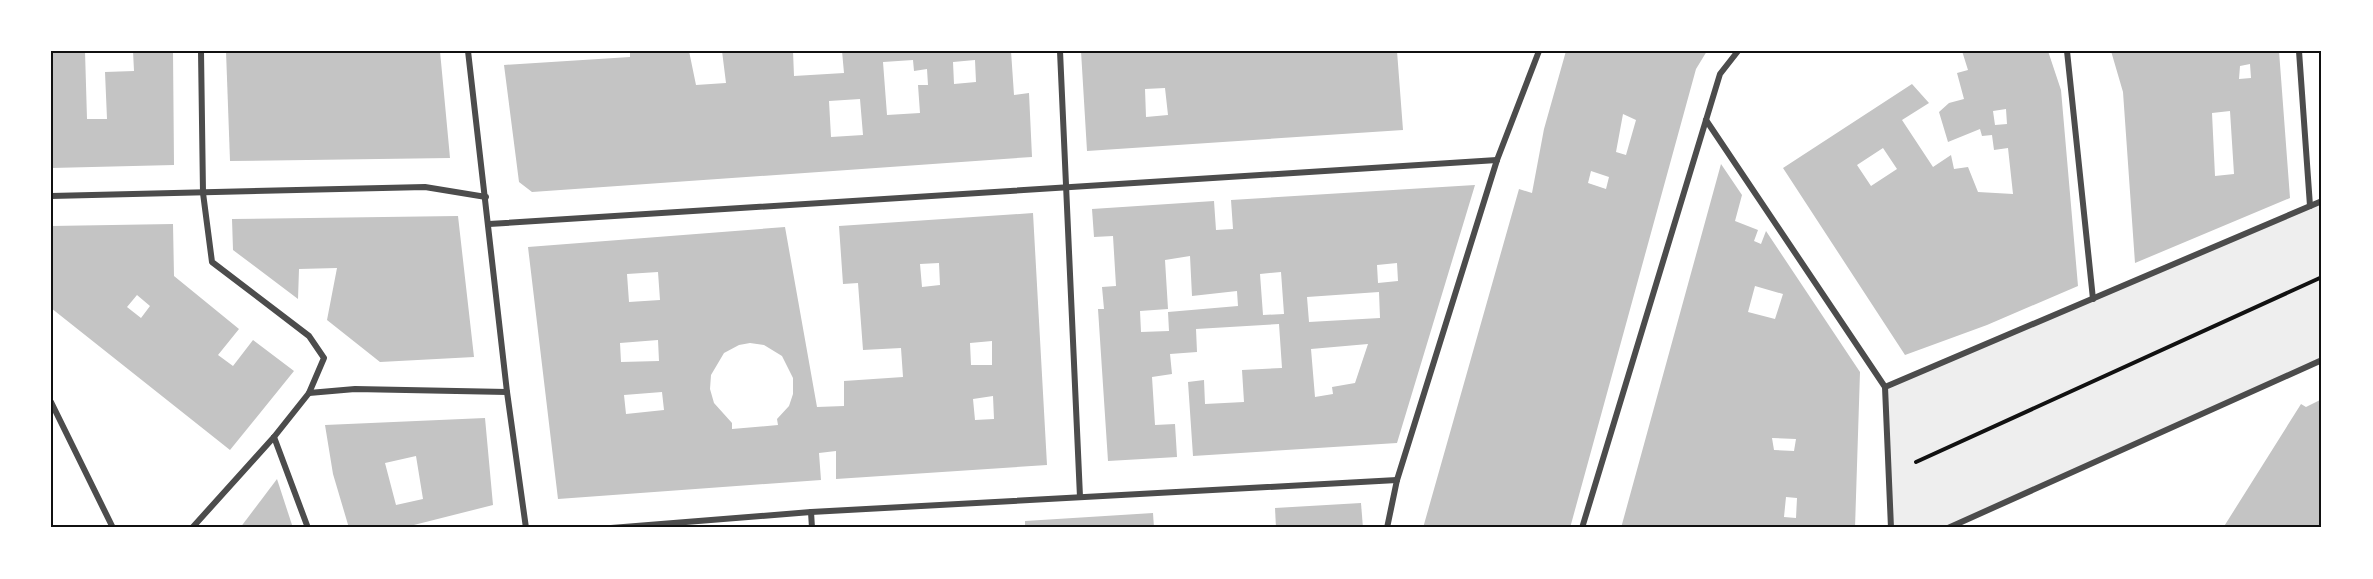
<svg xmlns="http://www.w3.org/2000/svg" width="2373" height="579" font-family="'Public Sans',sans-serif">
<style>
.green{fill:#eee}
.building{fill:#c4c4c4;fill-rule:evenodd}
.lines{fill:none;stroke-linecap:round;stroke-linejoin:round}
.path{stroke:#111;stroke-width:4}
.minor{stroke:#4c4c4c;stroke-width:6}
.neatline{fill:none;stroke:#111;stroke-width:2}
</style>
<rect width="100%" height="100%" fill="#fff"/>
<path class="green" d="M2322,201v159l-374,168h-57l-6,-141z"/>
<g class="building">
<path d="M51,51h34l2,68h20l-2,-47 29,-1 -1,-20h40l1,114 -123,3z"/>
<path d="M226,51h214l10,107 -220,3z"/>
<path d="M630,51h59l7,34 30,-2 -4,-32h71l1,25 50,-3 -2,-22h169l3,44 15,-2 3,64 -500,35 -13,-10 -15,-117 126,-8zM913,60l1,11 13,-2 1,16h-10l2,28 -33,2 -4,-53zM975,60l1,22 -22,2 -1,-22zM860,99l3,36 -32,2 -2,-36z"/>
<path d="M1081,51h84v2l232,-2 6,79 -316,21zM1165,88l3,27 -22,2 -1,-28z"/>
<path d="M1566,51h141l-11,18 -126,459h-147l96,-339 13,4 12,-64zM1623,114l13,6 -10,35 -10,-3zM1591,171l18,6 -3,12 -18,-6z"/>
<path d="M1962,51h86l13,39 17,196 -91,39 -82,30 -122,-187 129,-84 17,19 -27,17 31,47 18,-12 3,14 14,-2 10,25 35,2 -5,-46 -14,2 -2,-15 -10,1 -2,-7 -32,13 -9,-30 10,-9 15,-4 -7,-26 11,-3zM2006,109l1,15 -12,1 -2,-14zM1883,148l14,21 -26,17 -14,-21z"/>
<path d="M2111,51h168l11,147 -155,65 -12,-171zM2250,64l1,14 -12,1 1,-13zM2230,111l4,63 -19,2 -3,-63z"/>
<path d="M1721,164l21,31 -7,26 23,9 -4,11 7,3 5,-13 94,141 -5,156h-234zM1755,286l28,8 -8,25 -27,-7zM1772,438l24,1 -2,12 -20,-1zM1786,497l11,1 -1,20 -12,-1z"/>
<path d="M1475,185l-78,258 -204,13 -5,-74 16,-2 1,24 39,-2 -2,-32 40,-2 -3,-44 -83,5 1,23 -27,2 2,20 -20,3 3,48 20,-1 2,33 -69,4 -10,-152h6l-2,-22 14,-1 -3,-50 -19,1 -2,-28 122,-8 2,29 17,-1 -2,-29zM1190,256l2,40 45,-5 1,15 -70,6 1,19 -28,1 -1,-21 28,-2 -3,-49zM1397,263l1,18 -20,2 -1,-18zM1281,272l3,42 -21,1 -3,-41zM1379,292l1,26 -71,4 -2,-25zM1368,344l-13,39 -23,4 1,7 -18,3 -4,-48z"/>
<path d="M1033,213l14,252 -211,14v-28l-17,2 2,27 -263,19 -30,-252 257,-20 32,180 27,-1v-25l59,-4 -2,-29 -38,2 -5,-67 -15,1 -4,-58zM939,263l1,22 -18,2 -2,-23zM658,272l2,28 -31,2 -2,-28zM658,340l1,21 -38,1 -1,-19zM992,341v24h-21l-1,-22zM750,343l14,2 18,11 11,22v16l-4,12 -12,13 1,6 -46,4v-6l-18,-20 -4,-14 1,-14 13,-22 15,-8zM662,392l2,18 -38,4 -2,-19zM993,396l1,23 -19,1 -2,-21z"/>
<path d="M458,216l16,141 -94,5 -53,-42 10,-52 -38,1 -1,30 -65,-49 -1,-31z"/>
<path d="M173,224l1,52 65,53 -21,26 15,11 20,-26 41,31 -64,79 -179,-142v-82zM137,295l13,11 -9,12 -14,-11z"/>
<path d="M2322,399v129h-99l78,-124 5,3z"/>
<path d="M485,418l8,87 -91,23h-53l-16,-54 -8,-49zM416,456l7,43 -27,6 -11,-42z"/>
<path d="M277,479l16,49h-53z"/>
<path d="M1361,503l2,25h-87l-1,-20z"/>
<path d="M1153,513l1,15h-129v-7z"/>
</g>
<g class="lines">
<path class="path" d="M1916,462l406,-185"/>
<g class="minor">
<path d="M201,51l2,142 9,69 97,74 15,22 -15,35"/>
<path d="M468,51l39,341 19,136"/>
<path d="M1060,51l20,446"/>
<path d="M2067,51l26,248"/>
<path d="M2299,51l11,155"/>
<path d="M1706,120l179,267"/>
<path d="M51,196l374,-9 61,10"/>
<path d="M489,224l1008,-64"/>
<path d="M51,402l62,126"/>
<path d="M274,437l34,91"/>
<path d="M811,512l1,16"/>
<path d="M192,528l82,-91 35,-44 46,-4 152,3"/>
<path d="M611,528l200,-16 586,-32"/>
<path d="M1387,528l10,-48 100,-320 42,-109"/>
<path d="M1582,528l138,-454 18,-23"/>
<path d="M1891,528l-6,-141 437,-186"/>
<path d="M1948,528l374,-168"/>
</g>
</g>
<rect width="2373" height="579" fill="none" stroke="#ffffff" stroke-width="105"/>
<rect x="52" y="52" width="2268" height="474" class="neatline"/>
</svg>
